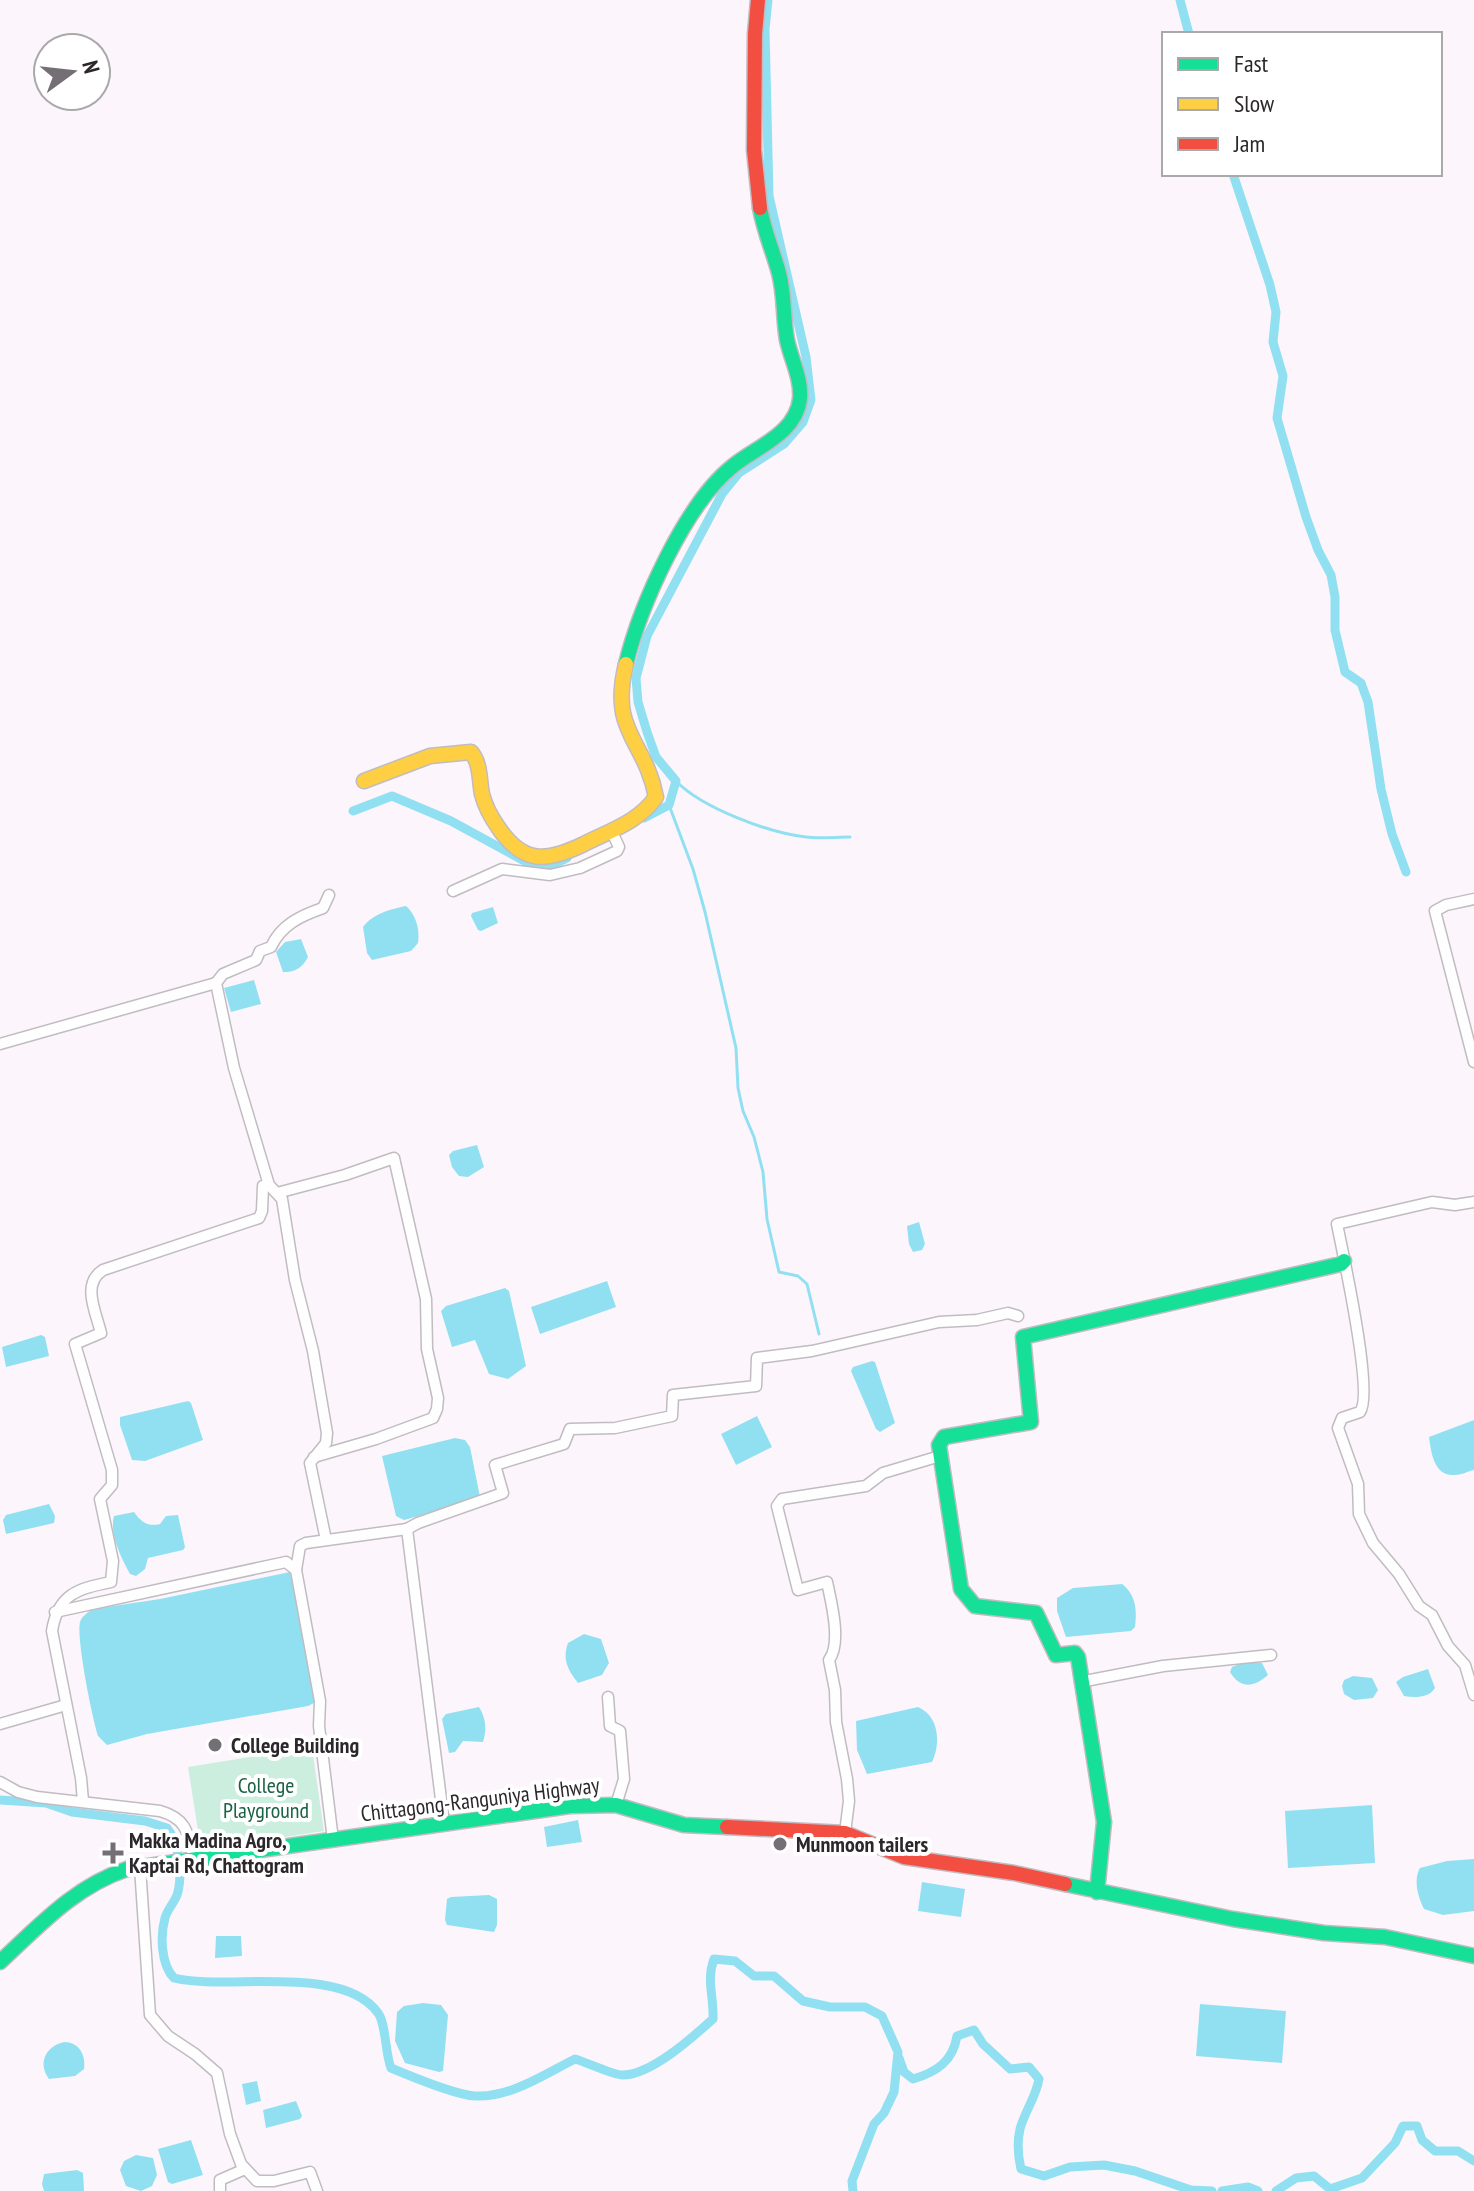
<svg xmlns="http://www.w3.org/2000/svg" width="1474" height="2191" font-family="'PT Sans Narrow',sans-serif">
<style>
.green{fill:#cceedf}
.water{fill:#91e0f2}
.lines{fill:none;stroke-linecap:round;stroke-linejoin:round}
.stream{stroke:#91e0f2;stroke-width:3}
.canal{stroke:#91e0f2;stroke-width:9}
.street-casing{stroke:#c0bcc0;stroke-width:13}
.fast-casing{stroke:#c0bcc0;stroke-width:17}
.slow-casing{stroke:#c0bcc0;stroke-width:17}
.jam-casing{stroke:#c0bcc0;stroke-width:17}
.street{stroke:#fffeff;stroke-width:10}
.fast{stroke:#16e098;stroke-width:14}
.slow{stroke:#ffcf43;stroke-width:14}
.jam{stroke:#f24e42;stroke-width:14}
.poi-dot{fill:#746f74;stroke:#fff;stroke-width:3}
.labels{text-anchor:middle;stroke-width:8;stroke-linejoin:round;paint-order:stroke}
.poi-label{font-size:22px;font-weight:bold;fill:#2b272b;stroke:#fff;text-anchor:start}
.park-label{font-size:22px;fill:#1a6246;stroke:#fff}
.street-label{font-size:22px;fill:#2b272b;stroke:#fff}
</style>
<rect width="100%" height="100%" fill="#fcf6fc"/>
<path class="green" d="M312,1747l12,84 -123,19 -13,-83z"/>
<g class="water">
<path d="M406,906c10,9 14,23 12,37l-7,8 -39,9 -5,-7 -4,-26c9,-13 28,-18 43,-21z"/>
<path d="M493,907l5,16 -17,8 -3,-1 -7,-14 1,-3z"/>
<path d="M301,939l7,18c-5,10 -13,16 -25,15l-7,-20 9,-10z"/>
<path d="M254,980l7,24 -30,8 -7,-24z"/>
<path d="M477,1145l7,22 -16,10 -9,-1 -7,-9 -3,-12 4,-4z"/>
<path d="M919,1222l6,22 -3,6 -9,2 -4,-8 -2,-18z"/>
<path d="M607,1281l9,26 -76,27 -9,-27z"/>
<path d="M505,1288l4,3 17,75 -18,13 -19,-5 -14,-34 -23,7 -11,-36 5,-5z"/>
<path d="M41,1335l4,2 4,19 -43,11 -4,-20z"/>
<path d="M872,1361l3,1 20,61 -15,9 -4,-3 -25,-58 2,-4z"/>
<path d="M188,1401l3,2 12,37 -58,21 -13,-1 -12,-35v-8z"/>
<path d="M757,1416l15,31 -36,18 -15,-31z"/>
<path d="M1474,1420v50c-6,1 -12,5 -19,5 -21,2 -24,-23 -26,-38z"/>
<path d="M455,1438l10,2 5,7 10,50 -3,3 -73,20 -8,-4 -14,-60z"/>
<path d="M49,1504l6,12 -1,7 -48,11 -3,-14 3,-5z"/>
<path d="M134,1512c7,10 14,15 26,12l6,-8 12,-1 7,32 -2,3 -35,8 -3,11 -9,7 -6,-2c-9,-16 -21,-41 -16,-58z"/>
<path d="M290,1572l26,130 -8,4 -161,28 -40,11 -9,-9c-6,-19 -22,-98 -18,-114 2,-6 8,-10 13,-13l67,-10z"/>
<path d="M1122,1584c14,11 15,26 13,43l-4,4 -65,6 -9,-26v-13l16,-10z"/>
<path d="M584,1634l17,5 8,24 -7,12 -24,8c-10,-13 -16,-23 -10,-40z"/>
<path d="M1245,1662l17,1 6,12c-14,12 -27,15 -38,-3l2,-5z"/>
<path d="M1428,1669l7,19c-6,10 -20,10 -31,8l-8,-14 7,-5z"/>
<path d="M1353,1676l19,2 6,12 -5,8 -19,2 -10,-6 -2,-8 2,-6z"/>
<path d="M479,1707c7,11 8,23 4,35l-20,-1 -8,11 -6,1 -7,-34 4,-5z"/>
<path d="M918,1707c21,9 23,36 14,55l-65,12 -10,-24 -1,-29z"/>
<path d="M1372,1805l3,58 -87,5 -3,-57z"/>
<path d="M578,1820l4,22 -35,5 -3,-20z"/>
<path d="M1474,1859v52l-31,4 -19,-6c-6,-12 -11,-29 -4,-41l27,-7z"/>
<path d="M922,1882l43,7 -4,28 -43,-6z"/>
<path d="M489,1895l8,4v26l-3,7 -47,-7 -2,-5 2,-21 4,-2z"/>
<path d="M216,1936h25l1,20 -27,2z"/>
<path d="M423,2003l18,2 7,10 -5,56 -4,1 -34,-9 -10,-22 2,-29 7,-6z"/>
<path d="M1200,2004l86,7 -4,52 -86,-7z"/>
<path d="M64,2042c15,0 22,13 20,27l-9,7 -26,3c-12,-16 -3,-33 15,-37z"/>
<path d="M257,2081l4,20 -15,4 -4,-21z"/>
<path d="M296,2101l6,15 -2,3 -34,9 -3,-18z"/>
<path d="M191,2140l12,35 -31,9 -4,-2 -10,-33z"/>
<path d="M136,2155l17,3 4,17 -5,11 -11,5 -15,-5 -6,-16 4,-9z"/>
<path d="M77,2170l6,3 1,18h-40l-2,-7 2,-10z"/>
</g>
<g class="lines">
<g class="stream">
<path d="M676,781c26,27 93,52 130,56 14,2 30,0 44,0"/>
<path d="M669,805l24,64 12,43 31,136 2,40 5,23 11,26 9,35 4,47 12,53 19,4 9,8 12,50"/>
</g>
<g class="canal">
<path d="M1180,0l9,34"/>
<path d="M1233,174l37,111 6,27 -3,30 10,34 -6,42 29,99 12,33 13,25 4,22v33l10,42 16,11 7,19 13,87 11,45 14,38"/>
<path d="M353,811l39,-15 59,25 77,42 23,3 16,-8"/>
<path d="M644,818l25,-13 7,-24 -20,-24 -9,-25 -9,-30 -2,-24 11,-42 75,-142 17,-21 45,-29 19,-22 8,-22 -5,-43 -37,-161 -4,-167 3,-29"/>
<path d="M0,1800l46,3 26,9 73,9 22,7c12,14 16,49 10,67 -3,8 -10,15 -12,23 -5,18 -4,47 9,60 52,13 168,-15 204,35 8,10 7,40 13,55 19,8 65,27 84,28 35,2 70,-22 100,-37 11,3 40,17 48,16 28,0 70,-38 90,-56 1,-23 -7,-39 1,-60l21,2 19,15h20l29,25 27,6h35l17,9 16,36 -4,40 -10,21 -10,11 -22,57 1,10"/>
<path d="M899,2058l5,14 9,7c24,-7 40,-18 44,-43l17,-6 9,14 27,25 19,-2 10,12c-3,18 -14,32 -19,50 -3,13 -2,27 1,40l23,7 26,-9 34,-2 31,6 56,19 21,1"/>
<path d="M1222,2191l26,-4 10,4"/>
<path d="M1276,2191l20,-13 18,-2 16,13 32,-11 33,-35 8,-17h14l5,14 13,11h23l16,10"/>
</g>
<g class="street-casing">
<g id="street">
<path d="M453,891l49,-22 48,6 30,-7 37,-17 2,-4 -8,-17"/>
<path d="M1474,899l-28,6 -11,6 39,151"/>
<path d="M0,1044l216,-61"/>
<path d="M277,1193l68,-18 49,-17 32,141 1,50 11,49 -1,11 -4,9 -57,21 -62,18"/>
<path d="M1474,1202l-19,3 -23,-3 -95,22c6,30 37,170 23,188l-18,6 -4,10 20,56 1,30 14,29 26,31 20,32 13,9 16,31 17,19 9,30"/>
<path d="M407,1529l11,-6 85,-30 -8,-28 69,-21 6,-15 45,-1 57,-12 1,-21 83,-9 1,-28 55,-7 127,-29 38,-2 31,-7 10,3"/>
<path d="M326,1540l-16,-77 16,-20 1,-10 -14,-82 -18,-71 -13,-81 -13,-14 -35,-117 -18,-85 7,-9 33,-14 4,-9 11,-4c10,-22 29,-31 52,-39l6,-13"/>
<path d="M296,1570l4,-24 6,-3 101,-14 37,294"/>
<path d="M55,1612l231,-50 10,8 24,131 -1,25 14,114"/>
<path d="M1080,1682l83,-16 108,-11"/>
<path d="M608,1697l2,29 10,5 4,48 -8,26"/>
<path d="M0,1724l66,-19"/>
<path d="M0,1782l18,10 19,5 123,14c28,8 28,23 34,49"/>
<path d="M83,1801l-2,-23 -29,-147c6,-37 25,-42 59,-49l2,-21 -13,-62 12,-14v-15l-37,-126 26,-11c-5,-21 -20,-49 2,-63l156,-52 3,-7 1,-25 6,-1"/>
<path d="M845,1833l4,-32 -2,-22 -11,-57 -1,-32 -6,-30c13,-17 2,-59 -2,-78l-29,8 -21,-84 5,-7 84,-13 17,-13 57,-17"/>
<path d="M140,1867l10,148 18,21 27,18 22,19 13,61 11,30 16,17h17l36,-9 7,19"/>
<path d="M220,2191v-11l25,-11"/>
</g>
</g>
<g class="fast-casing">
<g id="fast">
<path d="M626,664c14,-58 59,-160 107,-198 23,-19 63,-32 67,-67 2,-20 -9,-40 -13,-59 -4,-22 -2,-45 -8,-67 -6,-22 -15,-42 -19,-65"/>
<path d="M1065,1884l168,35 91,14 61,4 89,19"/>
<path d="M1097,1892l7,-70 -26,-165 -3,-4 -19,2 -20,-42 -61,-7 -14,-17 -22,-144 5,-8 87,-15 -8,-85 318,-73 3,-3"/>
<path d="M0,1962c40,-37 74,-75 127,-93l443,-63 46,-1 68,20 43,2"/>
</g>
</g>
<g class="slow-casing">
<path id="slow" d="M364,781l66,-25 41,-4c10,12 8,27 11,42 3,12 9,23 16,33 25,38 49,35 86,17 25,-13 55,-22 72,-47 -11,-58 -47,-64 -30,-133"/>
</g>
<g class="jam-casing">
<g id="jam">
<path d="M758,0l-3,34 -1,116 6,58"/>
<path d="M727,1827l118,6 59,24 110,16 51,11"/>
</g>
</g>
<use href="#street" class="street"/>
<use href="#fast" class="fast"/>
<use href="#slow" class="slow"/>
<use href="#jam" class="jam"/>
</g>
<g class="poi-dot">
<circle cx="215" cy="1745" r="8"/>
<circle cx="780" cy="1844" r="8"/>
<path d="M109 1841h8v8h8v8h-8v8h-8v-8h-8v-8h8z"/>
</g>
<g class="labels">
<g class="poi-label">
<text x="231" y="1753">College Building</text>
<text x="129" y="1848">Makka Madina Agro,<tspan x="129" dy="25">Kaptai Rd, Chattogram</tspan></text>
<text x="796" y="1852">Munmoon tailers</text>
</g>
<g class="park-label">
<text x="266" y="1793">College<tspan x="266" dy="25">Playground</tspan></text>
</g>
<g class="street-label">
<text transform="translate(480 1799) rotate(-7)" y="8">Chittagong-Ranguniya Highway</text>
</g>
</g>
<rect x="1162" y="32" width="280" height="144" fill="#ffffff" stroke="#aaa9aa" stroke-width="2"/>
<rect x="1178" y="58" width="40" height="12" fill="#16e098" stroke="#aaa9aa" stroke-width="2"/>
<text x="1234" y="72" font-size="24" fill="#2b272b">Fast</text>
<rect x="1178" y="98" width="40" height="12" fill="#ffcf43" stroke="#aaa9aa" stroke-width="2"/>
<text x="1234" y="112" font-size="24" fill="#2b272b">Slow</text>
<rect x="1178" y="138" width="40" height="12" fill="#f24e42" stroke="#aaa9aa" stroke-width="2"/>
<text x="1234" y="152" font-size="24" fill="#2b272b">Jam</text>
<g transform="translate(72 72) rotate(75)"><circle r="38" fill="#ffffff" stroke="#aaa9aa" stroke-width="2"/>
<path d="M0-6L14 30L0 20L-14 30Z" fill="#746f74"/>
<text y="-12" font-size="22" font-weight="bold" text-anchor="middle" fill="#2b272b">N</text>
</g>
</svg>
